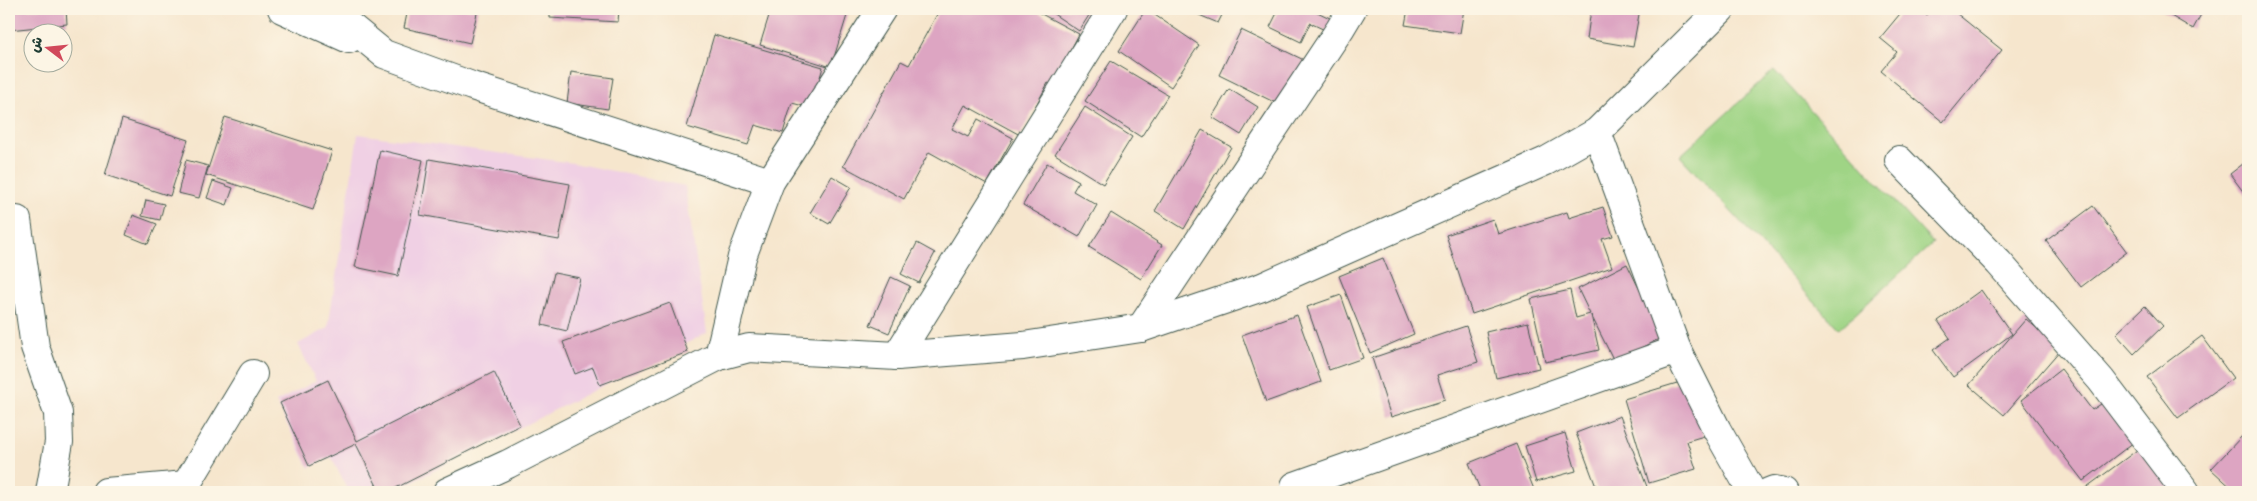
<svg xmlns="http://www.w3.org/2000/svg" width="2257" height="501" font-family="Caveat,'Playpen Sans Arabic',sans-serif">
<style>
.built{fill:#f0d0e4}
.green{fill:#9fd485;stroke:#5f885c}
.building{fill:#dda5c2}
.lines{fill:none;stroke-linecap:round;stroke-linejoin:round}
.street-casing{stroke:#3f564b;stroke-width:30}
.street{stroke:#fff;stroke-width:28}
</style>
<rect width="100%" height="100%" fill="#fcf5e5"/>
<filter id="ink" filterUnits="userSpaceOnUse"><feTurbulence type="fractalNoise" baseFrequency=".02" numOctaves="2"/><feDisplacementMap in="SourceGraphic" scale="10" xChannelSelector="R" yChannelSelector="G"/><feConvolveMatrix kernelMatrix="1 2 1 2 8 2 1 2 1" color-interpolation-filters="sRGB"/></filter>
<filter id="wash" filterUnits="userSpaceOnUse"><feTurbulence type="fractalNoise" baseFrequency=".0096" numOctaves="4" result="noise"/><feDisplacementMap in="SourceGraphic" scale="20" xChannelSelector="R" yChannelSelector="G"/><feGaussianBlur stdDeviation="1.12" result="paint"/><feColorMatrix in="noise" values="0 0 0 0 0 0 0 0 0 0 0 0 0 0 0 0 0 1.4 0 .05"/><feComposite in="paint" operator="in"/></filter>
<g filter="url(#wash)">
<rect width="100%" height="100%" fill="#f6e6cd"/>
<path class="built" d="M358,134l215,29 112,23 22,147 -314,159h-44l-18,-35 -22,11 -33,-66 40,-21 -18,-37 30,-16z"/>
<path class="green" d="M1774,70l159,173 -94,86 -159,-173z"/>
<g id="blocks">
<g class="building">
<path d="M9,9h57l1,15 -58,6z"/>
<path d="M408,9h70l-8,34 -66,-15z"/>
<path d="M550,9h69l-1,13 -68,-4z"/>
<path d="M771,9h78l-18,58 -71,-22z"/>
<path d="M940,9h92l47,25 -27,51 -4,-2 -28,52 -55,-30 -13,24 16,8 10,-18 35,19 -26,46 -58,-32 -25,47 -61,-33 58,-105 8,4z"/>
<path d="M1046,9h47l-14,22z"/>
<path d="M1146,9l53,36 -28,42 -52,-36z"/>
<path d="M1185,9h40l-7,14z"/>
<path d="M1279,9h32l21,10 -5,12 -17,-8 -9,19 -31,-15z"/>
<path d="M1408,9h56l-4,24 -55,-8z"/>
<path d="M1591,9h49l-7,38 -46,-8z"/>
<path d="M1904,9h16l7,6 5,-6h19l51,41 -59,72 -62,-51 16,-19 -17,-14z"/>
<path d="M2159,9h45l-11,20z"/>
<path d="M1241,30l65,31 -22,46 -65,-32z"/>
<path d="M714,35l109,32 -12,41 -19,-5 -9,30 -28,-8 -7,20 -61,-18z"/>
<path d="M1111,61l57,34 -27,42 -56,-36z"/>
<path d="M571,72l42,6 -5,31 -41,-6z"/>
<path d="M1229,89l29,18 -17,28 -29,-18z"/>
<path d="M1085,107l47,30 -29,47 -48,-30z"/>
<path d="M225,117l107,34 -19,59 -107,-35z"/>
<path d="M122,119l66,21 -18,56 -65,-21z"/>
<path d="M1202,130l29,17 -47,82 -29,-18z"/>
<path d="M380,150l43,10 -25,116 -43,-9z"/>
<path d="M429,159l141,25 -11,56 -139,-25z"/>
<path d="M186,160l22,6 -9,32 -21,-5z"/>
<path d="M2248,160v38l-18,-24z"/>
<path d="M1047,163l32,18 -6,10 24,14 -18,32 -56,-32z"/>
<path d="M832,176l19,11 -22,37 -19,-11z"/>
<path d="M213,181l20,7 -6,17 -20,-7z"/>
<path d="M146,200l18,4 -4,16 -18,-4z"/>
<path d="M2093,206l34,46 -46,35 -35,-46z"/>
<path d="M1603,207l10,29 -11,3 10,28 -140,47 -26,-79 47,-16 5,15 69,-22 2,6z"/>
<path d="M1111,213l51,32 -21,34 -52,-32z"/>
<path d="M133,215l24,9 -9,20 -22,-9z"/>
<path d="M917,243l18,10 -16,30 -18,-9z"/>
<path d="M1383,258l31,76 -44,19 -31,-77z"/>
<path d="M1627,264l36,73 -49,24 -23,-46 8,35 -54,12 -14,-63 39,-9 6,28 14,-4 -12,-25z"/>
<path d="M554,273l26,5 -13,53 -25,-6z"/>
<path d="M891,277l19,9 -21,47 -19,-8z"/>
<path d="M1981,290l31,44 -59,43 -20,-27 17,-12 -12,-17z"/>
<path d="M1341,295l22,63 -34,12 -22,-63z"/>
<path d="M670,303l18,49 -88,33 -7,-18 -18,7 -12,-32z"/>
<path d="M2145,306l18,20 -29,28 -18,-20z"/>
<path d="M1297,315l24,67 -55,20 -24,-67z"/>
<path d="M2026,319l35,30 -57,66 -35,-30z"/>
<path d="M1528,322l11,46 -43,10 -10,-46z"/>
<path d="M1466,326l12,36 -41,13 8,25 -54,17 -19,-59z"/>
<path d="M2202,336l31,42 -55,40 -31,-41z"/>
<path d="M2061,369l31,41 12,-8 30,40 -51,39 -62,-81z"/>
<path d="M494,372l26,53 -132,67h-8l-24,-48 -47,22 -29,-63 48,-23 29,61z"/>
<path d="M1687,380l17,56 -17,5 9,28 -47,14 -25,-84z"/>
<path d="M1620,416l29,76h-51l-22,-59z"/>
<path d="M1565,433l11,38 -40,11 -11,-36z"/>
<path d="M2243,435l5,5v52h-12l-25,-23z"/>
<path d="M1516,444l19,48h-54l-12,-29z"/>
<path d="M2144,445l35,47h-99z"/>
</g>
</g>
</g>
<g filter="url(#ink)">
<use href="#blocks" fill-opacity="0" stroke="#3f564b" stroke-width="1"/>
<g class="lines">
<g class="street-casing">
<g id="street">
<path d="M282,9l67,30"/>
<path d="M329,9l55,45 88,32 298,96"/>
<path d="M1597,132l80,218 40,80 35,62"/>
<path d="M1899,160l100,103 102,117 85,112"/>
<path d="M17,220l18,127 23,66 1,29 -9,50"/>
<path d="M1141,328l199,-299 12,-20"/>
<path d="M719,356l23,-99 28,-75 112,-173"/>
<path d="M897,356l216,-347"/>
<path d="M1295,486l382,-136"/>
<path d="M106,492l80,-7"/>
<path d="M179,492l7,-7 67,-111"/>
<path d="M447,492l61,-28 211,-108 30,-8 148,8 126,-10 118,-18 121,-41 284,-126 51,-29 124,-123"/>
<path d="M1769,492l5,-2 10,2"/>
</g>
</g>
<use href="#street" class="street"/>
</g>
</g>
<rect width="2257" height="501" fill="none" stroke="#fcf5e5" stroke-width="30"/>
<g transform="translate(48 48) rotate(286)"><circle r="24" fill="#fcf5e5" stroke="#a4ab9e"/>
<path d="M0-4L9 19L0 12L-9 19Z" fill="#d1495b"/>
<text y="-8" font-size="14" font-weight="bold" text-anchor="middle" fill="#1f3d34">ش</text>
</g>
</svg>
